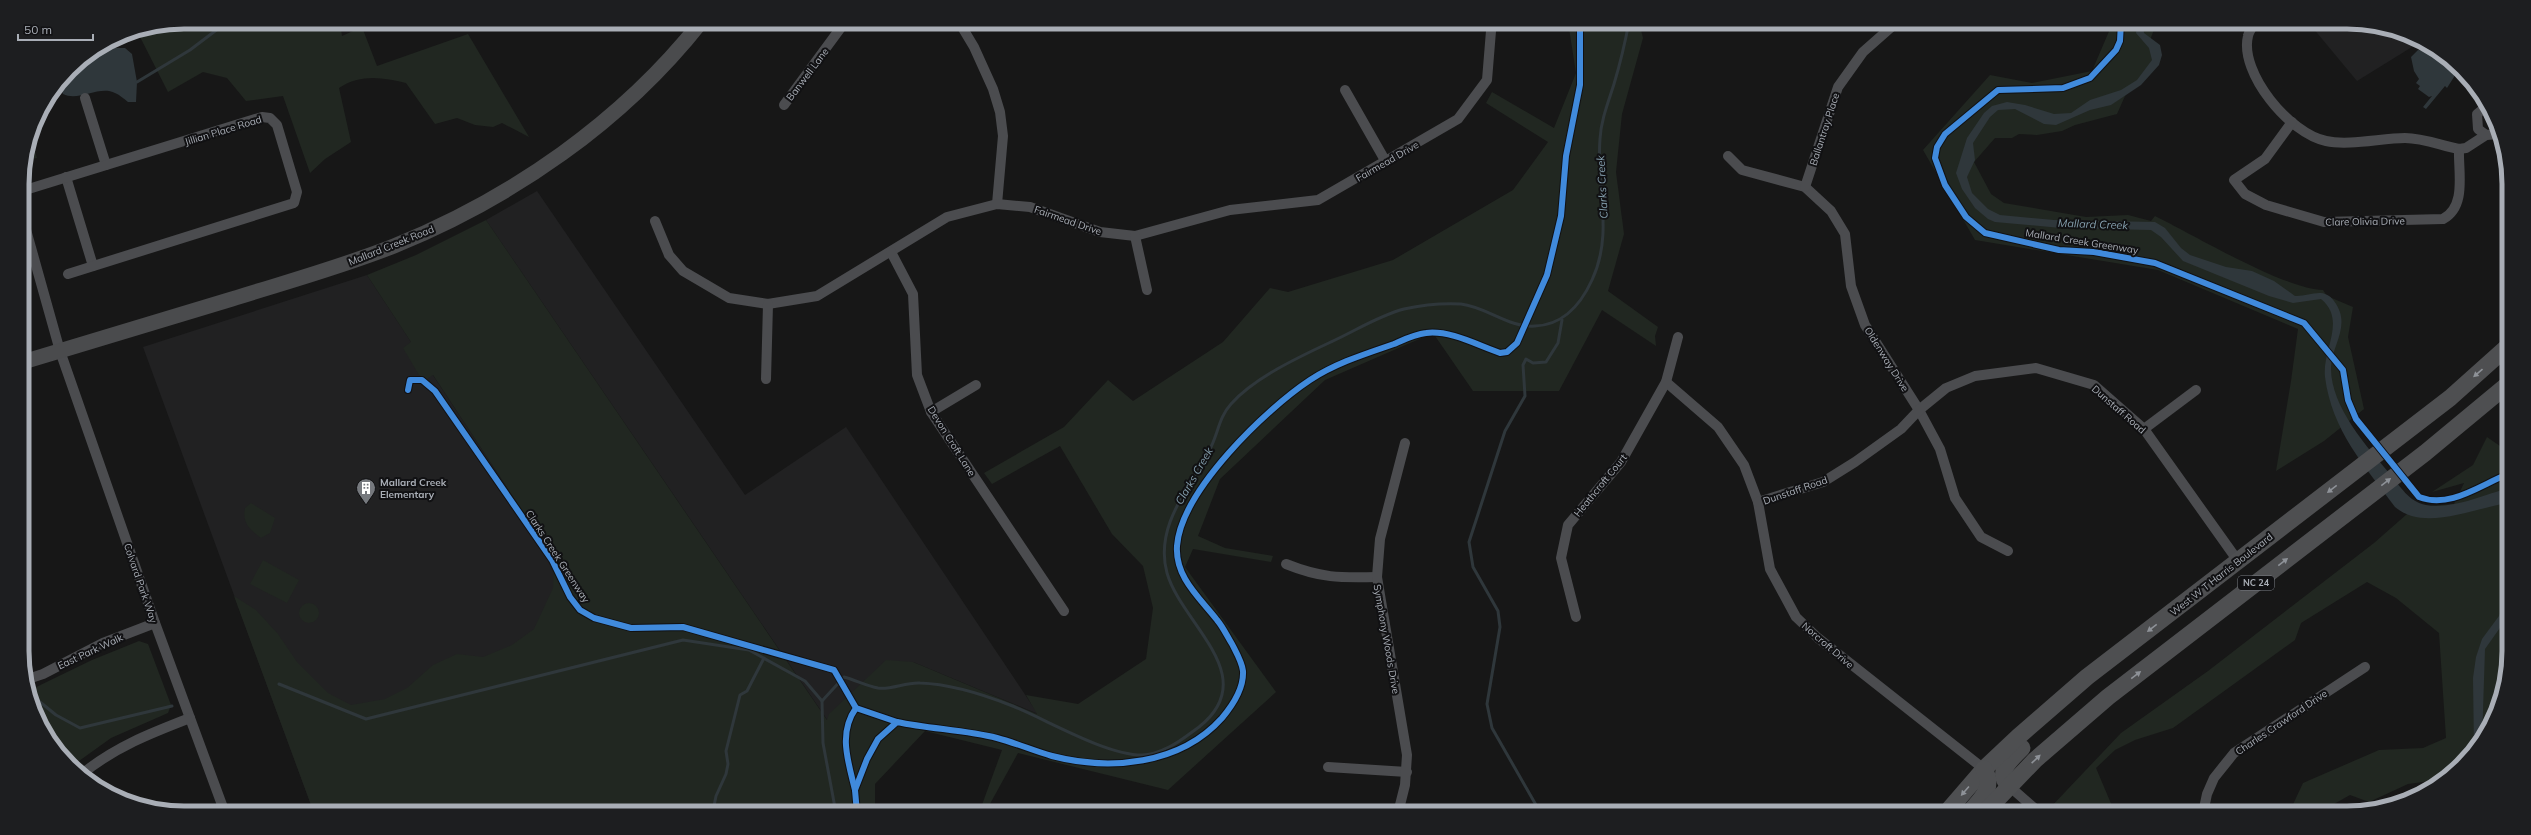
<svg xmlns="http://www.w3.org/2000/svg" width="2531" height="835" font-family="Mulish,sans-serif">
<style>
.built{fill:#212122}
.green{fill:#212721}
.water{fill:#2f373b}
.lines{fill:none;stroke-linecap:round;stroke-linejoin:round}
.stream{stroke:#2f373b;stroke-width:3}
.minor{stroke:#4b4c4f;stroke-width:10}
.secondary{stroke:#4a4b4d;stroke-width:15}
.primary{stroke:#4e4f51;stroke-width:17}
.cycleway-casing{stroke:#111113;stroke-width:8}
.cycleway{stroke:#408adc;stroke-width:6}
.oneway{fill:#8e9298}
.labels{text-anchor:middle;stroke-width:4;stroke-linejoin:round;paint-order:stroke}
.shield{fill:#111113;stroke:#7b7f85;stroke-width:1}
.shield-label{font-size:9px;font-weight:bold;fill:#a9aeb6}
.street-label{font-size:10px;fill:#a9aeb6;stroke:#111113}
.poi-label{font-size:10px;font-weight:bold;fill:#a9aeb6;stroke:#111113;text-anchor:start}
.water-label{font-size:11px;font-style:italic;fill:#849ead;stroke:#111113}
.rim{fill:none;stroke:#a9aeb6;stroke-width:5}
</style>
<rect width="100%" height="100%" fill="#171717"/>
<g class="built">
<path d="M2308,22h39l42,6 31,14 -63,39z"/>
<path d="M537,191l208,304 101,-68 192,287 -125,-52 -85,59 -342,-501z"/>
<path d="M367,275l303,460 -356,78 -171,-466z"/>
</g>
<g class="green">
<path d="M184,22h156l2,14 20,-9 15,39 91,-32 61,103 -27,-14 -9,4 -18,-2 -18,-7 -22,6 -29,-41c-24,-6 -46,-9 -67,5l12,54 -26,17 -15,14 -27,-77 -37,5 -19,-23 -24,-6 -35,20 -31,-61z"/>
<path d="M1568,22h71l4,16 -21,76 -6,58 8,62 -16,57 50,36 -3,9 1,10 -54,-36 -43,81h-86l-40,-58 -108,47 -105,99 -22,57 27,12 48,8 -2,6 -78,-13 -8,18 91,125 -108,98 -150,-37 -33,60h-6l23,-63 -77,-19 -50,53v29h-561l-80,-217 22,14 22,24 19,28 31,31 23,12 34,-6 22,-11 26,-23 24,-11 26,3 29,-12 22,-16 19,-41 1,-29 -121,-184 -6,4 -8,-4 -16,-27 8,-6 -44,-67 49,-20 70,-35 341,500 2,-6 57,-54 27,2 124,52 -11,-19 52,9 68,-45 7,-51 -10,-42 -31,-32 -52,-88 -68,38 -8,-11 80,-46 44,-47 25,21 90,-59 47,-54 18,4 105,-32 120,-70 35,-48 -62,-39 6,-11 62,36 22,-55z"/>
<path d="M2113,22h44l-7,18 7,20 -32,36 -8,18 -42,11 -13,6 -25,4 -18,-1 -7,4h-17l-21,24 17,32 13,9 82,14 42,-2 23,6 4,-5c37,18 131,74 168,74l4,6 26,11 -5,30 16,72 -40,32 -48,30 15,-90 7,-52 -140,-59 -183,-30 -52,-90 67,-75 42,8 60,-12z"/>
<path d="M31,138l6,20 -11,2z"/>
<path d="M2487,437l13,9 8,-6 1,211 -3,19 -1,-4 -2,27 -21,48 -36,38 -38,5 -39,18 -19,-7 -32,18h-29l14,-30 76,-33 44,-2 23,-10 -7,-105 -43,-35 -29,-16 -66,41 -6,17 -122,88 -38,12 -20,10 -19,18 19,45h-62l-4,-4 72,-76 87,-62 166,-128 41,-36 39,-3 10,-21 -32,9 41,-27z"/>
<path d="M251,503l24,15 -5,15 -9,5c-11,-8 -19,-15 -16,-30z"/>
<path d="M263,560l36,20 -12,23 -37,-19z"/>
<circle cx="309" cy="613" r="10"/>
<path d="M139,641l9,3 23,61 -3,8 -57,25 -39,28c-23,-19 -35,-48 -44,-75l64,-31z"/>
</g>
<g class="water">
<path d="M2138,22h7l-2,5 1,6 16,12 2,10 -3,10 -18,20 -30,20 -21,5 -34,15 -12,-1 -29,-15 -17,1 -8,7 -17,26 2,17 -8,17 5,16 16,16 12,6 54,5 101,2 10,6 16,20 9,7 36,12 26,4 22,10 21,15c14,1 28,-10 39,5 18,24 -2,43 -3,66 -1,39 36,80 59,107 10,12 19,28 36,31 23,5 59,-10 82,-17v15c-34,5 -84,29 -113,4 -31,-42 -63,-76 -70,-130 -3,-27 22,-57 -4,-78l-28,4 -24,-7 -86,-35 -22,-24 -10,-7 -90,-2 -66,-6 -7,-3 -13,-11 -13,-19 -6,-16 11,-35 17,-25 8,-7 15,-4 18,3 29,9 17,-1 19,-13 31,-10 16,-10 15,-20 -3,-12 -13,-15z"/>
<path d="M109,48h16l7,6 5,28 -1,20h-8c-4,-3 -8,-7 -13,-9 -16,-8 -36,9 -52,1l-4,-9c12,-18 29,-32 50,-37z"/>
<path d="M2418,50l23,3 18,16 -12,19 -2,-2 -19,23 -3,-2 9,-11 -3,1 -11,-8 2,-3 -4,-3 3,-4 -5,-8 -3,-14z"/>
<path d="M2509,591v24l-24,34 -3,92 -8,8 -1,-71 3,-21 6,-18 17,-23z"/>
</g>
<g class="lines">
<g class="stream">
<path d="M137,82l53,-32 37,-28"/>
<path d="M279,684l87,35 317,-79 66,10 56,31 17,20"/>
<path d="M29,693l27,22 24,13 92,-22"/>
<path d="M709,813l5,-7 2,-10 10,-22 2,-10 -2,-13 14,-56 7,-4 17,-33"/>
<path d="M836,813l-13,-70 -1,-42 22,-24c11,3 23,9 34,11 13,2 28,-6 42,-5 29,1 62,11 90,22 36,14 95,50 132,50 10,0 19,-4 27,-8 11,-5 20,-13 30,-20 64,-51 -17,-102 -32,-154 -13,-47 23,-86 43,-124 8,-15 9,-32 21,-45 24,-27 70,-48 102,-63 24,-11 45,-25 71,-32 18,-4 39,-6 57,-5 26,3 48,24 74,22 29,-1 46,-22 57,-46 22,-47 4,-92 8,-141 1,-19 8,-36 14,-55 6,-20 11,-41 15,-62"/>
<path d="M1543,813l-7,-8 -44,-77 -5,-24 13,-77 -2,-16 -25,-44 -4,-25 36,-111 20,-35 -2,-31 3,-6 7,4 13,-1 12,-19 4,-23"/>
</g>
<g class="minor">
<path d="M959,22l15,25 19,42 7,23 3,24 -6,68"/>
<path d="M1877,22l9,9"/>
<path d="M2255,22c-2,4 -6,9 -7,14 -9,37 42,98 78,105 23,5 56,-3 79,-3 19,0 37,8 54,11l7,-1 20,-13"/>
<path d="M1345,90l41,72"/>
<path d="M85,98l21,67"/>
<path d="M784,105l61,-83"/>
<path d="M2488,105l-11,9 1,15 8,6 13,-1"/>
<path d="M2292,122l-27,37 -31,21 11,14 21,11 58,17 119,-3c24,-13 15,-47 16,-70"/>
<path d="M1728,156l14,14 63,17 26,24 14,23 6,52 14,39 54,85 21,39 15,49 26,39 27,14"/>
<path d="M66,177l27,89"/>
<path d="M1805,187l33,-100 25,-35 34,-30"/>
<path d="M22,191l240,-74 8,1 7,7 20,67 -3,11 -226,71"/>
<path d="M23,219l37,132 95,272 70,190"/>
<path d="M655,221l14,34 14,16 46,27 39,6 49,-8 130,-79 50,-13 33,3 70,25 35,4 95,-26 88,-10 140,-81 29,-39 4,-49 -2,-9"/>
<path d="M1135,236l12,54"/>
<path d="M891,252l22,42 4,81 14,37 133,199"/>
<path d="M766,379l2,-75"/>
<path d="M1666,382l52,45 26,38 14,37 12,67 26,48 22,21 166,131"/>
<path d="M931,412l45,-27"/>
<path d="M2144,429l52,-39"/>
<path d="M1758,502l65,-20 32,-20 46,-33 18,-19 27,-22 29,-12 61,-8 58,17 50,44 94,132"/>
<path d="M1286,564c35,14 53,14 91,13"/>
<path d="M1576,617l-15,-59 7,-33 53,-63 45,-80 12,-45"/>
<path d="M25,680l18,-6 60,-31 52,-20"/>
<path d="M1328,767l79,5"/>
<path d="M82,774c33,-27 69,-41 108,-56"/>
<path d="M2009,786l31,27"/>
<path d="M1398,813l7,-28 2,-30 -30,-178 3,-38 25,-96"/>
<path d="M2203,813l4,-19 7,-16 20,-25 131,-86"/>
</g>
<path class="secondary" d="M23,362c70,-21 139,-42 209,-63 54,-17 109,-32 162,-53 118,-48 228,-124 307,-224"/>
<g class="primary">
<path d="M2009,786c-14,-15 2,-26 13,-38"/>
<path d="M1946,813l38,-44 34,-32 69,-60 363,-279 57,-51"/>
<path d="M1969,813c12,-14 26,-25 15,-44"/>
<path d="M1984,813l51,-53 73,-63 317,-244 82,-68"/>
</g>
<g class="cycleway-casing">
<g id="cycleway">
<path d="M2121,22l-1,19 -4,9 -26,28 -27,10 -65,2 -53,44 -8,13 -2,11 10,27 21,32 19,16 74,17 35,2 61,11 149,60 39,47 5,30 8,19 63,78c31,12 61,-12 89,-23"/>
<path d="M408,390l2,-10h12l13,11 117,169 18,37 10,13 14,8 37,10 52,-1 151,43 22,38 41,14"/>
<path d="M855,790c-7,-29 -17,-57 1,-82"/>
<path d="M857,813l-2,-23 12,-31 11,-20 19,-17c33,7 68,8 100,16 19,5 37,13 55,18 58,15 128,9 170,-38 11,-13 22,-29 21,-47 -1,-9 -7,-19 -11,-27 -5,-8 -9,-17 -15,-24 -18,-23 -42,-43 -40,-74 4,-55 89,-137 133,-166 26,-17 55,-26 84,-36 9,-4 21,-10 32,-11 24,-3 51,12 74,20l7,-1 10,-9 30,-68 14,-59 5,-60 14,-71v-63"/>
</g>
</g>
<use href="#cycleway" class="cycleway"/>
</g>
<defs><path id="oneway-solid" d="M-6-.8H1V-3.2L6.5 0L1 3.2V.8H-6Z"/></defs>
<g class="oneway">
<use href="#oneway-solid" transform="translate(2478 373) rotate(139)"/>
<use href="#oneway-solid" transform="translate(2386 482) rotate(-38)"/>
<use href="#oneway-solid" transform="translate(2332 489) rotate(142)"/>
<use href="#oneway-solid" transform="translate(2283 562) rotate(-38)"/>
<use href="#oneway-solid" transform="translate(2152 628) rotate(142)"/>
<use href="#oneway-solid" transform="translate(2136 675) rotate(-37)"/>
<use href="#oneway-solid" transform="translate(2036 759) rotate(-43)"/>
<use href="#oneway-solid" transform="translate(1965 791) rotate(131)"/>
</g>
<defs>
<g id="building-pin" transform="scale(1)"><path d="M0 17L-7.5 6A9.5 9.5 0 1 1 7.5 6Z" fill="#76797e" stroke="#111113"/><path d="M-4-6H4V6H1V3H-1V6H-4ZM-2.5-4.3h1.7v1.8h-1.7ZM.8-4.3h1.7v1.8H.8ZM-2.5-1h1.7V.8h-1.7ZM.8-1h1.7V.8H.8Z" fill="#fff"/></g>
</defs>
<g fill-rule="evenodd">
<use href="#building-pin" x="366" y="488"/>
</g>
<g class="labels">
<rect class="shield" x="2238" y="576" width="36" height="14" rx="3"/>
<g class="shield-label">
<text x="2256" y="586">NC 24</text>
</g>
<g class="street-label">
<text transform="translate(807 74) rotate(-53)" y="4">Banwell Lane</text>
<text transform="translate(1824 129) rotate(-72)" y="4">Ballantray Place</text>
<text transform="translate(223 130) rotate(-17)" y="4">Jillian Place Road</text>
<text transform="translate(1387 161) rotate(-30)" y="4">Fairmead Drive</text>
<text transform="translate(1068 220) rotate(19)" y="4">Fairmead Drive</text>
<text transform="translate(2365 221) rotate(-1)" y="4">Clare Olivia Drive</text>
<text transform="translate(2082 241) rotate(9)" y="4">Mallard Creek Greenway</text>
<text transform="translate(391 245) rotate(-22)" y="4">Mallard Creek Road</text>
<text transform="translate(1887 359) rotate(58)" y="4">Oldenway Drive</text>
<text transform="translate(2119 409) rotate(41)" y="4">Dunstaff Road</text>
<text transform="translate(952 441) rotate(58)" y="4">Devon Croft Lane</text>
<text transform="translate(1600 485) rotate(-51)" y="4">Heathcroft Court</text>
<text transform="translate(1795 490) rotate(-19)" y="4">Dunstaff Road</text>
<text transform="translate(558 556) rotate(57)" y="4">Clarks Creek Greenway</text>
<text transform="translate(2221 574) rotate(-38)" y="4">West W T Harris Boulevard</text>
<text transform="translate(141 583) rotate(71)" y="4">Colvard Park Way</text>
<text transform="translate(1387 639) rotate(80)" y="4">Symphony Woods Drive</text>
<text transform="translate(1828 645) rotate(41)" y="4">Norcroft Drive</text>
<text transform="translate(90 651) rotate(-25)" y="4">East Park Walk</text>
<text transform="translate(2281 722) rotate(-34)" y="4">Charles Crawford Drive</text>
</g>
<g class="poi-label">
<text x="380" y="486">Mallard Creek<tspan x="380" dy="12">Elementary</tspan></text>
</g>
<g class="water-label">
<text transform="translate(1602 187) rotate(-93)" y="4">Clarks Creek</text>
<text transform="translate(2093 224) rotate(2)" y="4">Mallard Creek</text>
<text transform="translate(1194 476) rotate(-60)" y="4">Clarks Creek</text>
</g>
</g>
<path d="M0 0H2531V835H0ZM184 29H2347A155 155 0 0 1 2502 184V651A155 155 0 0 1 2347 806H184A155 155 0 0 1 29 651V184A155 155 0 0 1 184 29Z" fill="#1d1e20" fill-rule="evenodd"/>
<path class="rim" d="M184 29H2347A155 155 0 0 1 2502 184V651A155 155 0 0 1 2347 806H184A155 155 0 0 1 29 651V184A155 155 0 0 1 184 29Z"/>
<path d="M18 34v6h75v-6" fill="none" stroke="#a9aeb6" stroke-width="2"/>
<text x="24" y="34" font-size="12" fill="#a9aeb6" stroke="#111113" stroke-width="3" paint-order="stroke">50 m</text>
</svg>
